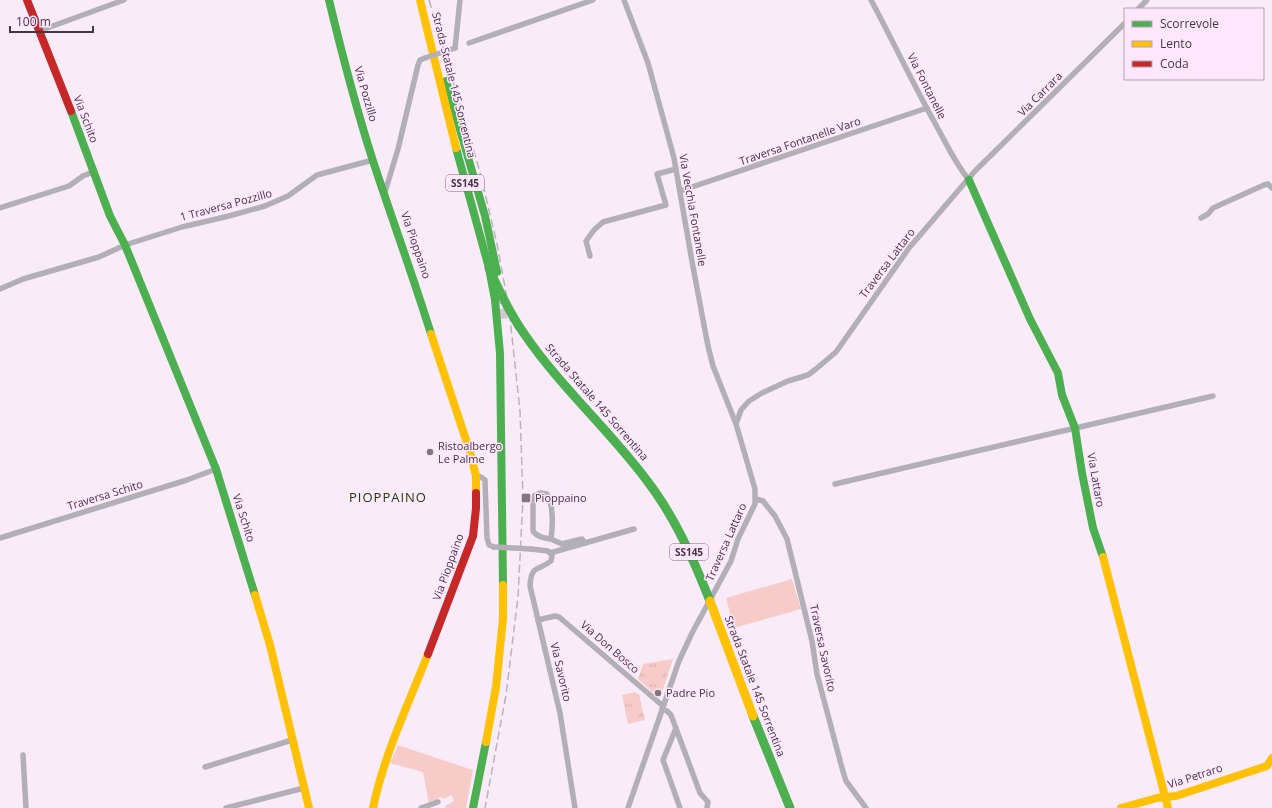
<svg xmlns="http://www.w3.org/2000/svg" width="1272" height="808" font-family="'Open Sans',sans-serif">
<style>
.grass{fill:#f7ccc8}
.park{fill:url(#park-tufts)}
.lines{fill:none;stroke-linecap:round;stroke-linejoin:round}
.highway-tunnel{stroke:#d4c8d4;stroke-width:10;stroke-dasharray:10 5;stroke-linecap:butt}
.street{stroke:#b2b0b6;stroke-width:5.5}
.fast{stroke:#4caf50;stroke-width:8}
.slow{stroke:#ffc107;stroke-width:8}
.jam{stroke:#c62828;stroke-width:8}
.rail{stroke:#b9b3ba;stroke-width:1.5;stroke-dasharray:8 4;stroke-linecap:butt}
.street-bridge{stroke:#b2b0b6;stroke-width:5.5}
.fast-bridge{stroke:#4caf50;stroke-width:9}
.slow-bridge{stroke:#ffc107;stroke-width:9}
.poi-dot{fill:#827682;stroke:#fee7fd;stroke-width:1.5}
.labels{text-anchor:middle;stroke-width:3;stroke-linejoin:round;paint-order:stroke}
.shield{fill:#fee7fd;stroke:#7a6c7a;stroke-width:1}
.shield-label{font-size:10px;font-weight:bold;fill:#423742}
.street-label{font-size:11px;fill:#423742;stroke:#fee7fd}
.poi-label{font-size:11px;fill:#423742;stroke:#fee7fd;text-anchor:start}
.quarter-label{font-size:13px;letter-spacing:1px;fill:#1d4000;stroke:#fee7fd}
</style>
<defs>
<pattern id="park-tufts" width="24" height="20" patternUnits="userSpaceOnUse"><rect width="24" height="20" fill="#f7ccc8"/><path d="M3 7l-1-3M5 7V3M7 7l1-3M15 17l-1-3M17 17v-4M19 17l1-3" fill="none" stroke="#d5b0ad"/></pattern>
</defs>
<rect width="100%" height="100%" fill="#f9ecf8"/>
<g class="grass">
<path d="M792,579l9,30 -67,19 -8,-30z"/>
<path d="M398,745l75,25 -7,38h-20l-1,-2 9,-5 -2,-6 -9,4 -1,-2 -4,1 1,2 -10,4 -6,-32 -33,-9z"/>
</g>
<g class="park">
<path d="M673,659l-13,39h-1l-21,-19 5,-15z"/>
<path d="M635,692l4,3 6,25 -17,4 -6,-29z"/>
</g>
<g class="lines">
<path class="highway-tunnel" d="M500,294l3,28"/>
<g class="street">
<path d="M624,0l24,63 20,73 6,22 19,109 15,79 5,20 23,58"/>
<path d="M871,0c22,41 42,84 65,125 10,18 19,38 33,55"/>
<path d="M1138,9l9,-9"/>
<path d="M39,31l85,-31"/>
<path d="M469,43l124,-43"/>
<path d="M455,48l5,-48"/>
<path d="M680,191l247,-83"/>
<path d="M385,192l13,-43 20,-84 2,-5 5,-2"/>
<path d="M0,208l69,-22 14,-10 10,-4"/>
<path d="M1201,218l7,-4 5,-6 51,-23 4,-1 4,4"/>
<path d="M590,256l-4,-15 8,-11 9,-8 63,-17 -9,-31 19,-5"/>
<path d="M0,289l23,-10 76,-22 26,-12 57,-18 47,-11 36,-10 23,-10 29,-21 56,-15"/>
<path d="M476,476l5,1 4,3 2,58 2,7 5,2"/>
<path d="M835,484l378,-88"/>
<path d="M756,499l7,2 12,15 12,23 25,102 5,33 25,94 4,13 20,27"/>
<path d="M0,538l187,-58 29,-11"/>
<path d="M551,539c-7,-1 -14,-2 -18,-8v-29l1,-6 6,-3 7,1c7,13 6,30 4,45l11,5 20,-5 3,4"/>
<path d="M531,549l17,2 4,4 -1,6c-12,10 -20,3 -21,25l30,127 15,95"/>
<path d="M550,553l84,-24"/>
<path d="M538,620l17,-4 4,1 104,89"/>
<path d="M662,709l5,2 4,4 29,78 8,9 -1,6"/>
<path d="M676,728l-13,32 17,48"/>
<path d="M23,755l3,53"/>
<path d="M205,767l87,-27"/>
<path d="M226,808l78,-20"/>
<path d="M421,808l17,-6"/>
<path d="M628,808l51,-147 13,-28 39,-72 7,-22 17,-35v-15l-19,-65 5,-14 8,-9 13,-8 26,-12 20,-6 8,-6 20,-17 73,-104 66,-77 150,-148"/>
</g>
<g class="fast">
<path d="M329,0c13,54 27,108 44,161 19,58 40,115 58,173"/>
<path d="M446,81l39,135 12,56"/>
<path d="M71,111l39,105 15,29 91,224 39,126"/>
<path d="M456,148l33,120 6,32 5,53 3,232"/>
<path d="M969,180l61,139 28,54 4,22 13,33 7,45 11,55 10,29"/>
<path d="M473,808l13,-66"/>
</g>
<g class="slow">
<path d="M420,0l36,148"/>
<path d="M431,334l39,118 6,24v17"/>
<path d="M1103,557l65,251"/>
<path d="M255,595l15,50 39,163"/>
<path d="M486,742l10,-55 7,-68v-34"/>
<path d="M373,808c11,-53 35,-103 55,-154"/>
<path d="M1121,808l36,-10 19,-2 91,-30 5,-8"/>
</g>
<g class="jam">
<path d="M27,0l44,111"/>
<path d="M428,654l45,-118 3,-28v-15"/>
</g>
<path class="rail" d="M429,0l51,172 17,72 12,65 11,102 3,87 -5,99 -12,98 -21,113"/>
<g class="street-bridge">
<path d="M425,58l30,-10"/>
<path d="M494,547l37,2"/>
</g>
<g class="fast-bridge">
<path d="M489,268c10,23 21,46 36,67 35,51 82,93 120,143 29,37 48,80 65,123"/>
<path d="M753,716l37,92"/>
</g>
<path class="slow-bridge" d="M710,601l43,115"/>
</g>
<g class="poi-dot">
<circle cx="430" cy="452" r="4"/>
<rect x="521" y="493" width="10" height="10" rx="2"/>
<circle cx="658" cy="693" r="4"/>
</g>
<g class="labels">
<g class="shield">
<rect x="446" y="175" width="38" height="16" rx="3"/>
<rect x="670" y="544" width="38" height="16" rx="3"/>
</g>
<g class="shield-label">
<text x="465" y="187">SS145</text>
<text x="689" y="556">SS145</text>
</g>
<g class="street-label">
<text transform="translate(454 85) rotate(76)" y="4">Strada Statale 145 Sorrentina</text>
<text transform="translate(927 86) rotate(63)" y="4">Via Fontanelle</text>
<text transform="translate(366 94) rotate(74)" y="4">Via Pozzillo</text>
<text transform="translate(1040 94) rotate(-45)" y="4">Via Carrara</text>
<text transform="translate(86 119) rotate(69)" y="4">Via Schito</text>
<text transform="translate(800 141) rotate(-19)" y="4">Traversa Fontanelle Varo</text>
<text transform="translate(226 205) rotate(-15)" y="4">1 Traversa Pozzillo</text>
<text transform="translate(693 210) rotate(80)" y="4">Via Vecchia Fontanelle</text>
<text transform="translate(416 245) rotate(71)" y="4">Via Pioppaino</text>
<text transform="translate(887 263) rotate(-53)" y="4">Traversa Lattaro</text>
<text transform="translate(597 402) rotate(49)" y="4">Strada Statale 145 Sorrentina</text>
<text transform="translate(1096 480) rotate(80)" y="4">Via Lattaro</text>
<text transform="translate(105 495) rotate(-17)" y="4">Traversa Schito</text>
<text transform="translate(244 518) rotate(72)" y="4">Via Schito</text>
<text transform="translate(726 542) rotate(-66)" y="4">Traversa Lattaro</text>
<text transform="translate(448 567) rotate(-70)" y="4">Via Pioppaino</text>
<text transform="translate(610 647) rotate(41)" y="4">Via Don Bosco</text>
<text transform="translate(823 648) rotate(78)" y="4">Traversa Savorito</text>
<text transform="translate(561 672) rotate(77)" y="4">Via Savorito</text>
<text transform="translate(755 686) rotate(69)" y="4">Strada Statale 145 Sorrentina</text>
<text transform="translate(1195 776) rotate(-18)" y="4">Via Petraro</text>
</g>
<g class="poi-label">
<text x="438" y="450">Ristoalbergo<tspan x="438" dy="13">Le Palme</tspan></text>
<text x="535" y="502">Pioppaino</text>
<text x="666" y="697">Padre Pio</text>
</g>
<g class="quarter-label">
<text x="388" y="502">PIOPPAINO</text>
</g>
</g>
<rect x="1124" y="8" width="140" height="72" fill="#fee7fd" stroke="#b3a1b2"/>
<rect x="1132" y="21" width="20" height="6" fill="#4caf50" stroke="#b3a1b2"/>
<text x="1160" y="28" font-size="12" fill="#423742">Scorrevole</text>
<rect x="1132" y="41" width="20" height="6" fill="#ffc107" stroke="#b3a1b2"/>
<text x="1160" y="48" font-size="12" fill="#423742">Lento</text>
<rect x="1132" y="61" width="20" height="6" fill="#c62828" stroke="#b3a1b2"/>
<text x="1160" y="68" font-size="12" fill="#423742">Coda</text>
<path d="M10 26v6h83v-6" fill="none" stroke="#423742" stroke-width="2"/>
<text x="16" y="26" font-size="12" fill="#423742" stroke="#fee7fd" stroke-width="3" paint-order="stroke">100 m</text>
</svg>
